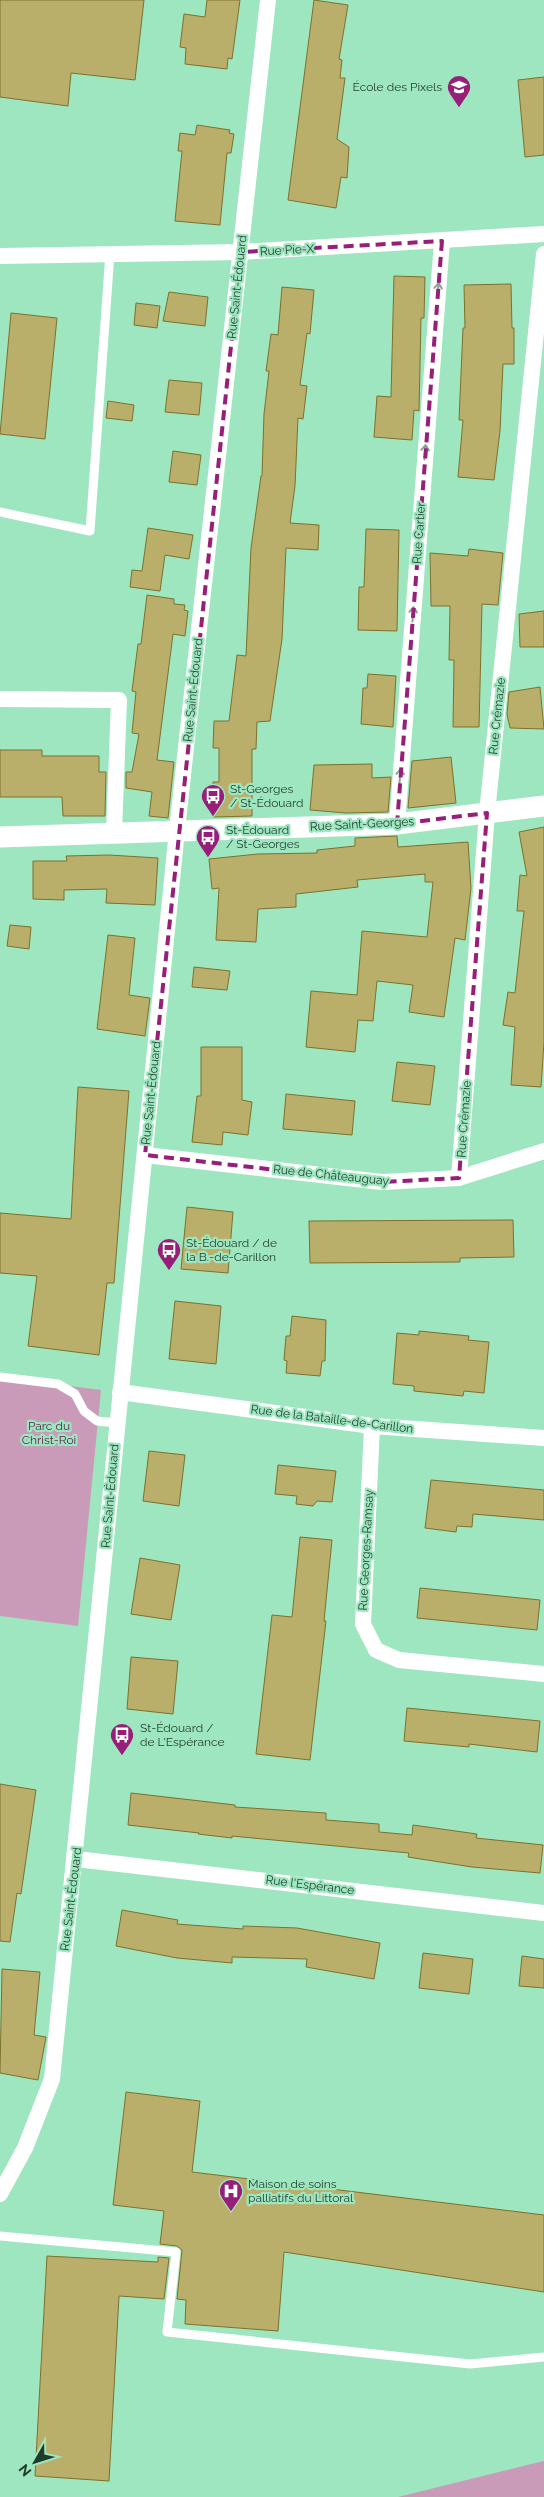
<svg xmlns="http://www.w3.org/2000/svg" width="544" height="2497" font-family="Raleway,sans-serif">
<style>
.green{fill:#c99bb8}
.building{fill:#baaf6a;stroke:#7c712c}
.lines{fill:none;stroke-linecap:round;stroke-linejoin:round}
.service{stroke:#fff;stroke-width:9}
.minor{stroke:#fff;stroke-width:16}
.tertiary{stroke:#fff;stroke-width:21}
.oneway{stroke:#8e9e96}
.marked{fill:none;stroke:#971e79;stroke-width:4;stroke-dasharray:10 6;stroke-linejoin:round}
.labels{text-anchor:middle;stroke-width:4.5;stroke-linejoin:round;paint-order:stroke}
.poi-label{font-size:12px;fill:#1e3c2c;stroke:#9ee6c0;text-anchor:start}
.street-label{font-size:12px;fill:#1e3c2c;stroke:#9ee6c0}
.park-label{font-size:12px;fill:#5e1d4c;stroke:#9ee6c0}
</style>
<rect width="100%" height="100%" fill="#9ee6c0"/>
<g class="green">
<path d="M0,1377l101,13 -23,236 -78,-10z"/>
<path d="M544,2461v36h-146l129,-32z"/>
</g>
<g class="building">
<path d="M0,0h144l-9,80 -64,-7 -3,33 -68,-9z"/>
<path d="M207,0h33l-8,59 -4,-1 -1,11 -42,-5 1,-16 -6,-1 4,-33 21,3z"/>
<path d="M314,0l34,5 -9,54 3,1 -2,18h5l-8,61 12,8 -2,31 -6,-1 -5,31 -48,-8z"/>
<path d="M544,77v78l-19,2 -7,-77z"/>
<path d="M197,125l33,5 -1,3 5,1 -3,19h-4l-7,72 -45,-4 7,-70h-4l2,-18 15,2z"/>
<path d="M394,276l31,1 -1,41h-3l-2,93 -5,-1 -2,30 -38,-3 3,-41 14,1z"/>
<path d="M511,284l1,44h2v36h-11l-3,67 -6,49 -36,-3 5,-57h-4l4,-92h2l-1,-43z"/>
<path d="M282,287l32,3 -4,44 -3,-1 -7,52 7,1 -4,33 -5,-1 -3,68 -5,37 29,2 -1,25 -32,-2 -4,91 -12,82 -13,1 -1,27h-4v67l-39,1v-35h6v-34h-6l1,-27h15l8,-66 9,1 5,-108 10,-72h1l2,-62 5,-43h-3l5,-37 7,1z"/>
<path d="M169,292l39,5 -3,29 -42,-5z"/>
<path d="M136,303l24,3 -3,22 -23,-3z"/>
<path d="M11,313l46,5 -12,121 -45,-5z"/>
<path d="M169,380l33,3 -3,32 -34,-3z"/>
<path d="M108,401l26,4 -2,16 -26,-3z"/>
<path d="M173,451l28,4 -4,30 -28,-3z"/>
<path d="M148,528l45,7 -4,24 -24,-4 -5,36 -30,-4 2,-17 10,1z"/>
<path d="M366,529l33,1 -2,101 -39,-1 1,-43h5z"/>
<path d="M469,549l34,4 -5,52 -16,-1 -3,123h-26l1,-67h-5l1,-54h-19l-1,-53 38,3z"/>
<path d="M147,595l27,4v5l11,1 -1,5 4,1 -3,25 -12,-2 -16,126 17,2 -6,56 -19,-2 3,-24 -26,-4v-16h6l7,-38 -7,-1 4,-41 -4,-1 6,-47h3z"/>
<path d="M544,611v36h-24l-1,-33z"/>
<path d="M368,674l28,2 -3,51 -32,-3 2,-36h4z"/>
<path d="M540,687l4,42 -34,-1 -3,-14 2,-22z"/>
<path d="M0,750h42v6h57v16h7l-1,44h-42l-1,-19h-62z"/>
<path d="M451,757l5,46 -48,5 4,-47z"/>
<path d="M372,764v14l19,-1 -3,35 -42,1 -36,-3 4,-45z"/>
<path d="M544,827v215l-3,45 -30,-2 4,-58 -12,-2 5,-33 7,1 9,-82h-7l3,-36 7,1 -8,-44z"/>
<path d="M397,836l1,11 70,-5 3,46 -6,52 -10,-2 -11,79 -35,-5 4,-27 -36,-4 -4,40 -15,-1 -3,32 -49,-5 5,-56 46,4 5,-64 65,6 6,-55h-8v-8l-68,6 1,7 -62,7v13l-38,2 -2,33 -40,-2 3,-52 -7,1 -3,-30 49,-5 59,-1v-3l38,-4v-8z"/>
<path d="M109,855l49,3 -3,47 -49,-2 1,-14 -43,1v10l-31,-1v-38h34l-1,-5z"/>
<path d="M10,925l21,2 -2,22 -22,-3z"/>
<path d="M108,935l27,3 -6,57 21,3 -5,38 -48,-7z"/>
<path d="M194,967l36,4 -3,19 -35,-3z"/>
<path d="M201,1047h41v53l10,2 -4,33 -25,-3 -1,13 -30,-3 5,-46h4z"/>
<path d="M397,1062l38,4 -5,39 -38,-4z"/>
<path d="M78,1087l51,4 -15,192h-7l-8,72 -71,-9 9,-70 -37,-3v-60l71,6z"/>
<path d="M286,1094l69,7 -3,34 -69,-6z"/>
<path d="M187,1207l46,5 -5,61 -47,-4z"/>
<path d="M513,1220l1,37 -54,1v4l-150,1 -1,-42z"/>
<path d="M175,1301l46,5 -5,58 -47,-5z"/>
<path d="M292,1316l34,4 -1,41h-3l-2,15 -34,-3 1,-12 -3,-1 2,-24h4z"/>
<path d="M419,1331l50,5 -1,4 21,2 -5,51 -20,-2 -1,5 -49,-5v-5l-21,-2 4,-51 22,2z"/>
<path d="M149,1451l36,4 -6,51 -36,-5z"/>
<path d="M278,1465l58,6 -4,31 -15,-1 -4,5 -17,-2 1,-8 -22,-2z"/>
<path d="M431,1480l113,10v30l-71,-6 -1,13 -15,-1 -1,6 -31,-4z"/>
<path d="M300,1537l32,3 -8,81h2l-16,139 -54,-6 16,-139 20,2z"/>
<path d="M140,1558l40,7 -9,55 -40,-6z"/>
<path d="M420,1588l120,12 -3,30 -120,-12z"/>
<path d="M131,1657l47,4 -5,53 -46,-5z"/>
<path d="M407,1708l133,13 -3,31 -68,-8v3l-65,-6z"/>
<path d="M0,1784l36,6 -15,104 -4,-1 -7,49 -10,-1z"/>
<path d="M131,1793l104,12v2l91,6v7l53,4v8l33,3 1,-10 64,9 -1,4 67,7 -3,28 -68,-6 -64,-10 1,-4 -177,-17v2l-34,-4 1,-1 -71,-8z"/>
<path d="M122,1910l56,10 -1,4 66,5v-3l54,2 83,15 -6,36 -68,-12 1,-8 -75,-2v6l-55,-5 -61,-12z"/>
<path d="M423,1953l50,6 -4,35 -50,-6z"/>
<path d="M522,1956l22,3v29l-25,-2z"/>
<path d="M2,1969l38,3 -6,63 12,2 -8,43 -38,-7z"/>
<path d="M126,2092l74,9 -8,71 352,43v77l-260,-40 -6,79 -93,-7 1,-24 -9,-1 5,-49 -5,-4 -17,-2 4,-33 -51,-6z"/>
<path d="M47,2256l111,6v-5l11,1 -5,41 -45,-3 -10,185 -74,-5z"/>
</g>
<g class="lines">
<g class="service">
<path d="M0,512l90,19 20,-278"/>
<path d="M0,1377l58,7 17,10 9,17 13,10 20,2"/>
<path d="M0,2236l176,16 -9,80 303,32 74,-7"/>
</g>
<g class="minor">
<path d="M0,256l241,-4 303,-18"/>
<path d="M0,699l119,1 -5,132"/>
<path d="M397,824l45,-583"/>
<path d="M145,1155l237,27 77,-4 85,-27"/>
<path d="M459,1178l28,-365 57,-559"/>
<path d="M120,1392l252,34 172,12"/>
<path d="M372,1426l-9,198 13,26 23,10 145,14"/>
<path d="M76,1859l468,54"/>
<path d="M0,2194l25,-46 27,-69 125,-1249 91,-830"/>
</g>
<path class="tertiary" d="M0,837l397,-13 147,-18"/>
</g>
<defs><path id="oneway-shaft" d="M-6 0H5M1.5-3L5.5 0L1.5 3" fill="none" stroke-width="1.6" stroke-linecap="round" stroke-linejoin="round" transform="scale(1.25)"/></defs>
<g class="oneway">
<use href="#oneway-shaft" transform="translate(438 290) rotate(-85)"/>
<use href="#oneway-shaft" transform="translate(425 452) rotate(-86)"/>
<use href="#oneway-shaft" transform="translate(413 614) rotate(-86)"/>
<use href="#oneway-shaft" transform="translate(400 776) rotate(-86)"/>
</g>
<path class="marked" d="M442,241l-45,583 90,-11 -28,365 -77,4 -237,-27 96,-903z"/>
<defs>
<g id="school-pin" transform="scale(1.25)"><path d="M0 17L-7.5 6A9.5 9.5 0 1 1 7.5 6Z" fill="#971e79" stroke="#9ee6c0"/><path d="M0-5L7-2L0 1L-7-2ZM-4 1L0 2.5L4 1V4Q0 6-4 4Z" fill="#fff"/></g>
<g id="bus-pin" transform="scale(1.25)"><path d="M0 17L-7.5 6A9.5 9.5 0 1 1 7.5 6Z" fill="#971e79" stroke="#9ee6c0"/><path d="M-5-6H5V4H4V6H2V4H-2V6H-4V4H-5ZM-3.5-4V0h7V-4ZM-3.5 1.2v1.5H-2V1.2ZM2 1.2v1.5H3.5V1.2Z" fill="#fff"/></g>
<g id="hospital-pin" transform="scale(1.25)"><path d="M0 17L-7.5 6A9.5 9.5 0 1 1 7.5 6Z" fill="#971e79" stroke="#9ee6c0"/><path d="M-5-5h3v3.5h4V-5h3V5h-3V1.5h-4V5h-3Z" fill="#fff"/></g>
</defs>
<g fill-rule="evenodd">
<use href="#school-pin" x="459" y="87"/>
<use href="#bus-pin" x="213" y="796"/>
<use href="#bus-pin" x="208" y="837"/>
<use href="#bus-pin" x="169" y="1250"/>
<use href="#bus-pin" x="122" y="1735"/>
<use href="#hospital-pin" x="231" y="2191"/>
</g>
<g class="labels">
<g class="poi-label">
<text x="442" y="91" text-anchor="end">École des Pixels</text>
<text x="230" y="793">St-Georges<tspan x="230" dy="14">/ St-Édouard</tspan></text>
<text x="226" y="834">St-Édouard<tspan x="226" dy="14">/ St-Georges</tspan></text>
<text x="186" y="1247">St-Édouard / de<tspan x="186" dy="14">la B.-de-Carillon</tspan></text>
<text x="140" y="1732">St-Édouard /<tspan x="140" dy="14">de L'Espérance</tspan></text>
<text x="248" y="2188">Maison de soins<tspan x="248" dy="14">palliatifs du Littoral</tspan></text>
</g>
<g class="street-label">
<text transform="translate(287 250) rotate(-3)" y="4">Rue Pie-X</text>
<text transform="translate(237 287) rotate(-84)" y="4">Rue Saint-Édouard</text>
<text transform="translate(419 533) rotate(-86)" y="4">Rue Cartier</text>
<text transform="translate(193 690) rotate(-84)" y="4">Rue Saint-Édouard</text>
<text transform="translate(497 716) rotate(-84)" y="4">Rue Crémazie</text>
<text transform="translate(362 824) rotate(-3)" y="4">Rue Saint-Georges</text>
<text transform="translate(151 1093) rotate(-84)" y="4">Rue Saint-Édouard</text>
<text transform="translate(464 1119) rotate(-86)" y="4">Rue Crémazie</text>
<text transform="translate(331 1175) rotate(6)" y="4">Rue de Châteauguay</text>
<text transform="translate(332 1419) rotate(7)" y="4">Rue de la Bataille-de-Carillon</text>
<text transform="translate(110 1496) rotate(-85)" y="4">Rue Saint-Édouard</text>
<text transform="translate(366 1550) rotate(-87)" y="4">Rue Georges-Ramsay</text>
<text transform="translate(310 1885) rotate(7)" y="4">Rue l'Espérance</text>
<text transform="translate(71 1899) rotate(-83)" y="4">Rue Saint-Édouard</text>
</g>
<g class="park-label">
<text x="49" y="1430">Parc du<tspan x="49" dy="14">Christ-Roi</tspan></text>
</g>
</g>
<g transform="translate(35 2462) rotate(231)" stroke="#9ee6c0" stroke-width="4" paint-order="stroke">
<path d="M0-4L9 19L0 12L-9 19Z" fill="#1e3c2c"/>
<text y="-8" font-size="14" font-weight="bold" text-anchor="middle" fill="#1e3c2c">N</text>
</g>
</svg>
